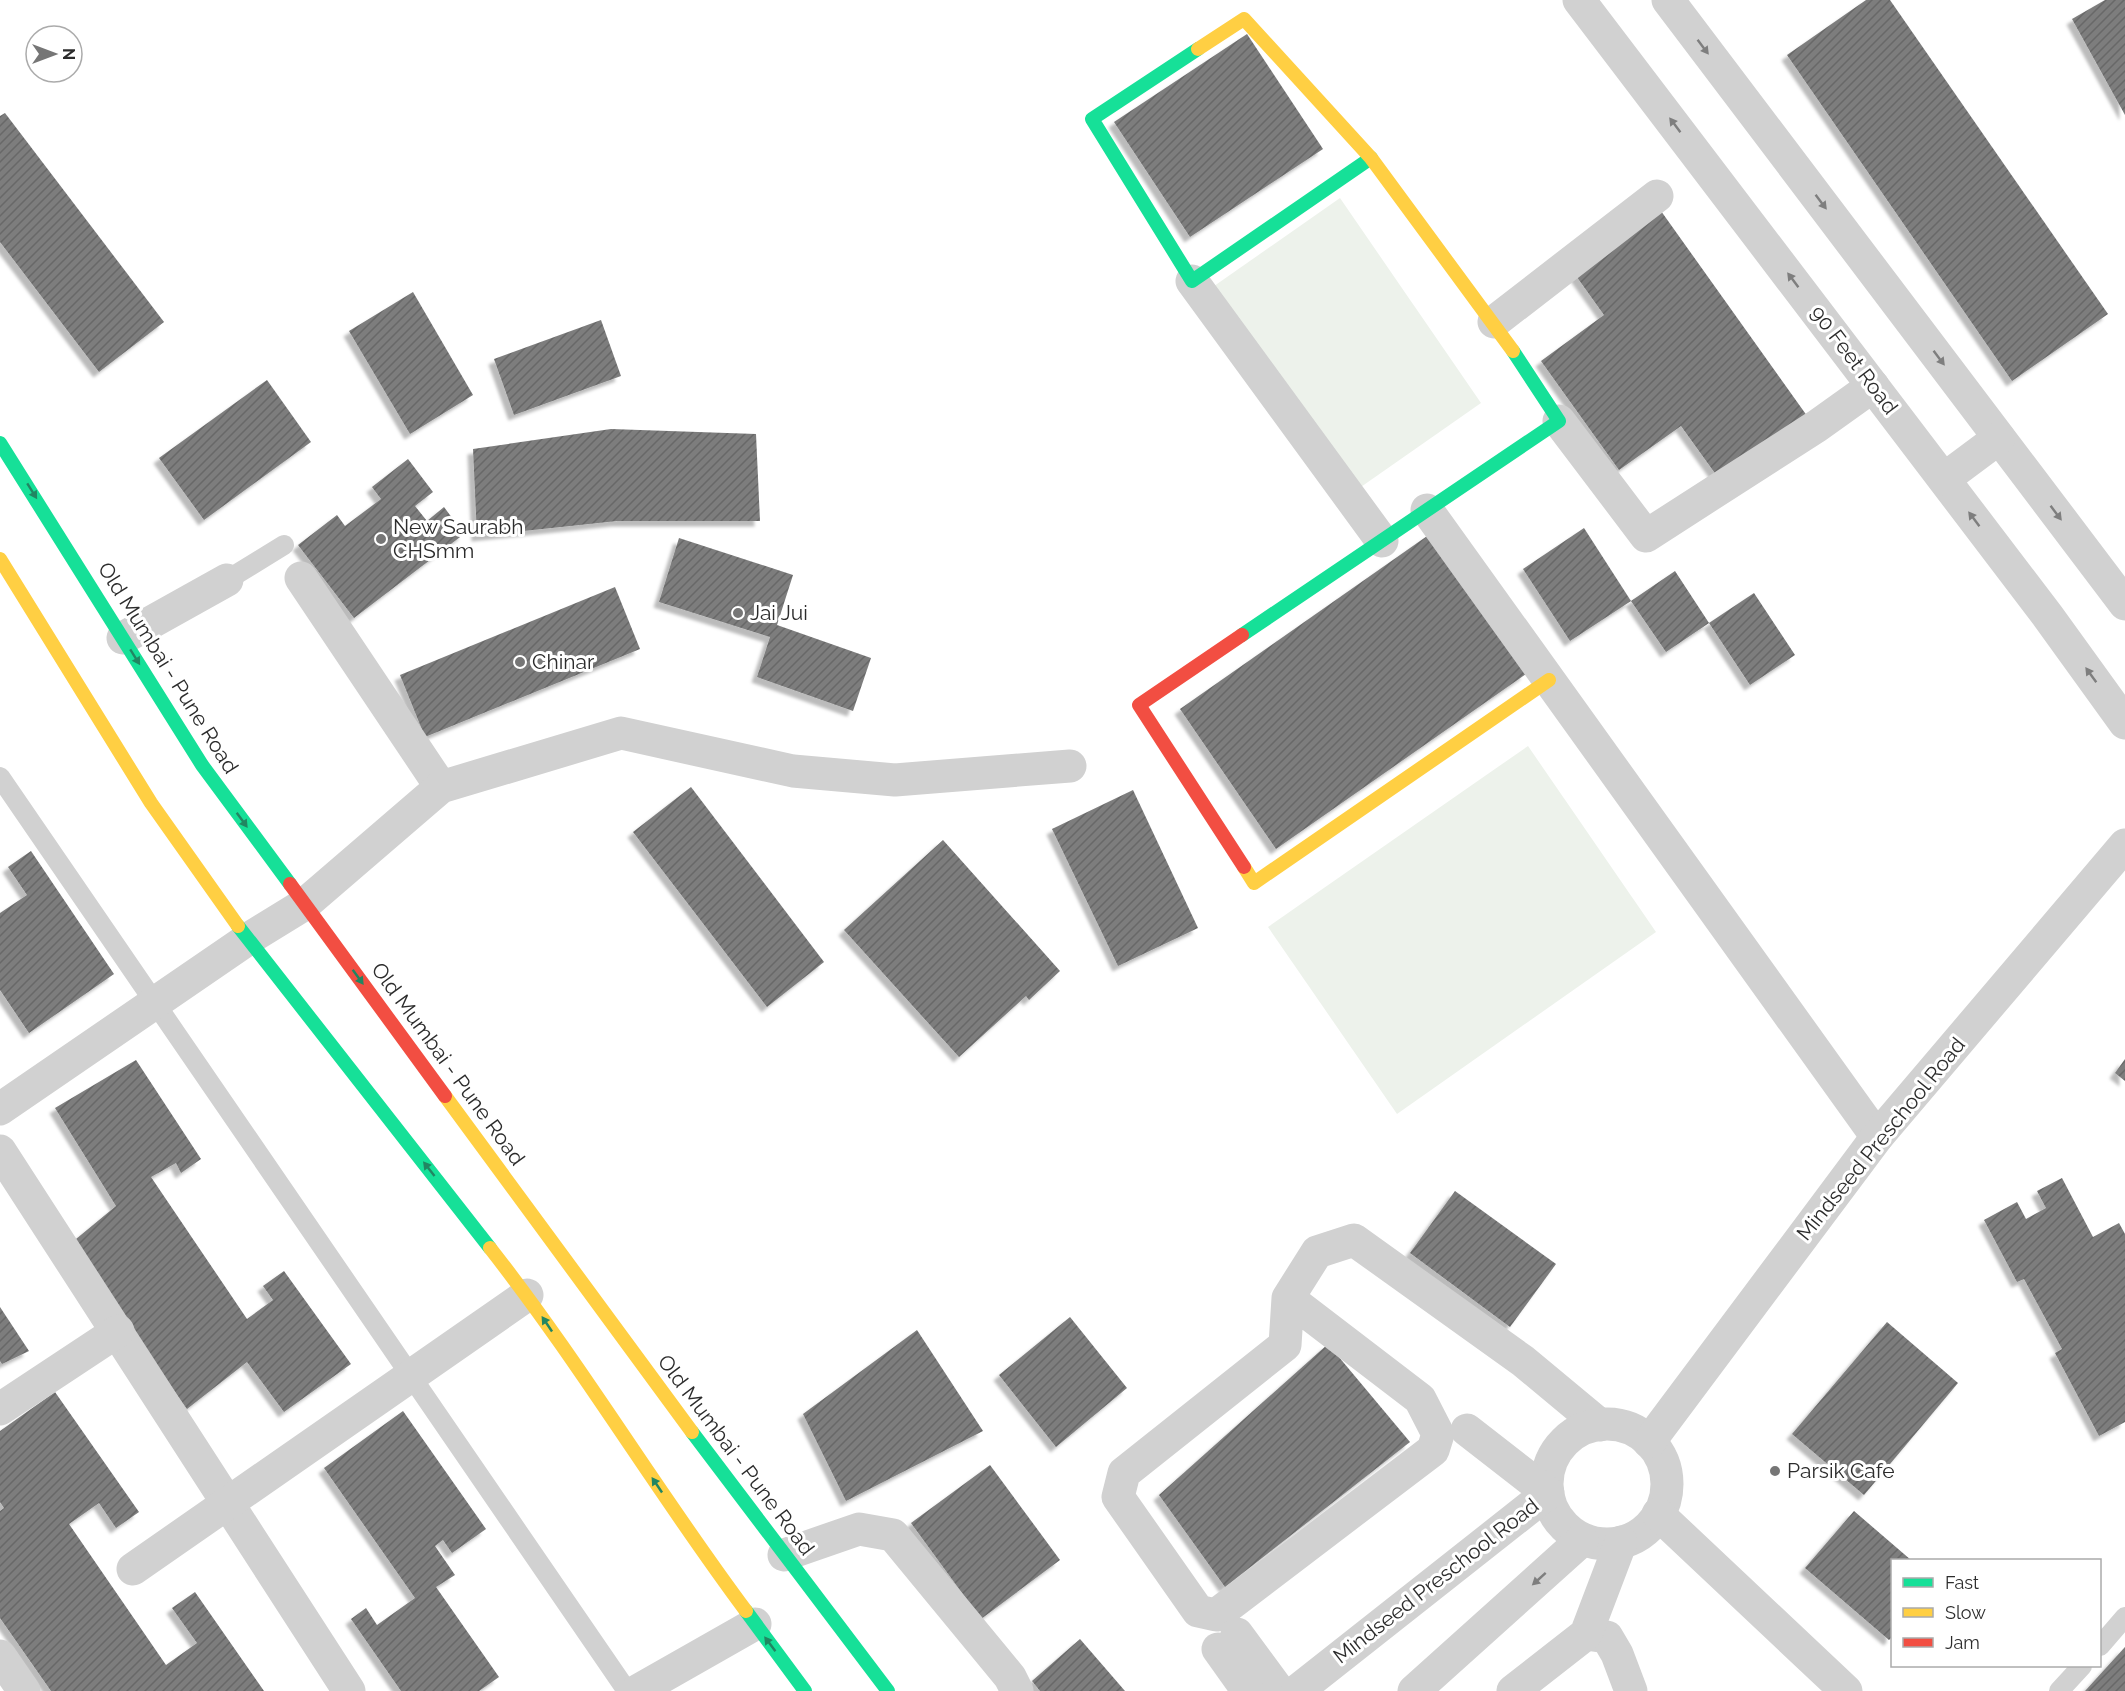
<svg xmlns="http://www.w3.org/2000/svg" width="2125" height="1691" font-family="Raleway,sans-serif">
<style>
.green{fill:#edf2eb}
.building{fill:url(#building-hatch);filter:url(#shadow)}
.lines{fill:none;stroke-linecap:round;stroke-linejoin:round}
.lane{stroke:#d1d1d1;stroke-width:20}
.street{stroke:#d1d1d1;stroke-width:33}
.fast{stroke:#16e098;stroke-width:14}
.slow{stroke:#ffcf43;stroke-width:14}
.jam{stroke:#f24e42;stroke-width:14}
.oneway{fill:#7e7e7e}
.oneway2{fill:#218662}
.poi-dot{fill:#767676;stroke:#fff;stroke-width:2}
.labels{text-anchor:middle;stroke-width:6;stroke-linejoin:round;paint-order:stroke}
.street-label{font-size:21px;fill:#2c2c2c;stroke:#fff}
.poi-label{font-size:21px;fill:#2c2c2c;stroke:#fff;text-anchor:start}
</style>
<defs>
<pattern id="building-hatch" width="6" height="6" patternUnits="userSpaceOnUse" patternTransform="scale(1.5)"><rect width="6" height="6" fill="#7d7d7d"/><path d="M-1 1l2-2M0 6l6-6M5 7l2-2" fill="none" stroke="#676767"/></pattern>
<filter id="shadow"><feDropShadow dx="-5.5" dy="5.5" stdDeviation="1.5" flood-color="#0004"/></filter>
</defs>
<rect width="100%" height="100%" fill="#fff"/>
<g class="green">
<path d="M1340,198l141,205 -133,93 -141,-205z"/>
<path d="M1528,746l128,186 -259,182 -129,-187z"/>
</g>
<g class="building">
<path d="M1866,0h24l218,314 -96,67 -225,-326z"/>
<path d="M2105,0h20v115l-53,-96z"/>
<path d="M1247,34l76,115 -133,88 -76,-115z"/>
<path d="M5,113l159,209 -65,50 -99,-130v-126z"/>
<path d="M1661,211l149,209 -88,63 -41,-57 -62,44 -78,-109 63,-46 -30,-42z"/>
<path d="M413,292l60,103 -63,39 -61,-103z"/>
<path d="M601,320l20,56 -107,39 -20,-56z"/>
<path d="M267,380l44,62 -107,78 -45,-62z"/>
<path d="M611,429l145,5 4,87h-143l-140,15 -4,-87z"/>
<path d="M408,459l25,33 -18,14 12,15 17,-14 20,27 -110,84 -56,-73 39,-30 8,11 36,-27 -9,-12z"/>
<path d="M1584,528l47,73 -61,40 -47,-72z"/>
<path d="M1430,534l96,140 -250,175 -96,-140z"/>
<path d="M679,538l114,37 -16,50 94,33 -18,53 -96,-34 13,-40 -111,-35z"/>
<path d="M1675,571l34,52 45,-30 41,62 -45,30 -41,-62 -43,29 -35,-51z"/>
<path d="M615,587l25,62 -215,88 -25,-62z"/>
<path d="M691,787l133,175 -57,45 -134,-175z"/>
<path d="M1133,790l65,138 -80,38 -66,-137z"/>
<path d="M943,840l117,131 -31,29 -3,-4 -67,61 -115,-127z"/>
<path d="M31,851l83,123 -85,59 -29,-43v-77l27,-18 -19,-28z"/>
<path d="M2125,1059v22l-10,-8z"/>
<path d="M136,1060l65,99 -20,14 -5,-10 -25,14 96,142 26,-19 -10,-14 21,-15 67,93 -67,48 -37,-50 -60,47 -117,-165 46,-38 -61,-98z"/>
<path d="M2062,1178l31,59 26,-14 6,11v188l-26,14 -44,-83 7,-4 -38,-70 -7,3 -33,-62 33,-18 9,17 20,-11 -9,-17z"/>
<path d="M1455,1191l101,73 -46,63 -100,-74z"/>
<path d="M0,1307l29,44 -27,13 -2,-3z"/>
<path d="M1070,1317l57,71 -71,59 -57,-72z"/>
<path d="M1887,1322l71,61 -94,112 -72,-61z"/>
<path d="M917,1330l66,101 -137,70 -43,-87z"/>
<path d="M1328,1344l82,98 -185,145 -66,-92z"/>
<path d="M55,1392l84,120 -23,16 -17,-25 -30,21 97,141 31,-22 -25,-35 23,-16 69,99h-213l-51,-73v-107l4,-3 -4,-6v-71z"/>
<path d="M403,1411l83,118 -34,24 -9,-13 -8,6 20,29 -19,12 63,90 -20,14h-78l-50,-72 15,-11 11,17 38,-27 -91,-130z"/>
<path d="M990,1465l70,95 -79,59 -70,-96z"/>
<path d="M1854,1511l57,49h-19v77l-3,3 -84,-72z"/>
<path d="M1080,1639l45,52h-85l-8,-10z"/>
<path d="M2125,1647v44h-40z"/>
</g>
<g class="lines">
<g class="lane">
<path d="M227,580l57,-35"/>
<path d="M0,777l627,914"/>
<path d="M2100,1646l25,-29"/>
<path d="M2059,1691l23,-25"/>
</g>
<g class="street">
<path d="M1579,0l468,615 78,108"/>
<path d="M1668,0l457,604"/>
<path d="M1192,281l190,260"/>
<path d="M1494,322l163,-126"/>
<path d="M1559,421l87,115 171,-110 56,-40"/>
<path d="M1944,479l55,-41"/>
<path d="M1427,510l450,627"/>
<path d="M301,578l140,209"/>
<path d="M123,638l104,-58"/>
<path d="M0,1109l248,-170 57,-35 136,-117 180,-54 172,38 102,9 175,-14"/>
<path d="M0,1151l349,540"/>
<path d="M1288,1298l132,101 18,35 -5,16 -217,165 -18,-4 -80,-114 6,-24 161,-128 3,-47 29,-46 37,-12 169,121 77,64"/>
<path d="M0,1409l118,-78"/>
<circle cx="1607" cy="1484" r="60"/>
<path d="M1649,1442l228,-305 248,-292"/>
<path d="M1658,1514l188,177"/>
<path d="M784,1555l75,-26 34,6 117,142 7,14"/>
<path d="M133,1569l394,-274"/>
<path d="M1237,1634l42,57"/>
<path d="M1586,1634l21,3 10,17 14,37"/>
<path d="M1218,1649l30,42"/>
<path d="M0,1656l24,35"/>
<path d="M637,1691l118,-67"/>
<path d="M1297,1691l251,-198 -81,-63"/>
<path d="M1414,1691l168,-151"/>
<path d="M1513,1691l73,-57 35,-92"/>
</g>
<g class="fast">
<path d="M1198,49l-106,70 100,162 179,-123"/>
<path d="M0,443l202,322 88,119"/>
<path d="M1242,635l317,-214 -46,-70"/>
<path d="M238,926l252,322"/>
<path d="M692,1432l196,259"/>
<path d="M746,1611l59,80"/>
</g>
<g class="slow">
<path d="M1198,49l46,-30 127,139 142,193"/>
<path d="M0,559l151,244 87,123"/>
<path d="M1244,867l10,16 295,-203"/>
<path d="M445,1096l247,336"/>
<path d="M490,1248c91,116 167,244 256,363"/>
</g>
<g class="jam">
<path d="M1242,635l-103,70 105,162"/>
<path d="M290,884l155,212"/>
</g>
</g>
<defs><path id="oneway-solid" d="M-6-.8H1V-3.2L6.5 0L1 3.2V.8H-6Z" transform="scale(1.5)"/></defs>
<g class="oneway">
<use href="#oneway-solid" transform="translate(1703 47) rotate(53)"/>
<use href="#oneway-solid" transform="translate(1675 125) rotate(-127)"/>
<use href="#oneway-solid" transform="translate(1821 202) rotate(53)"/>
<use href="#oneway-solid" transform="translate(1793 280) rotate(-127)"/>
<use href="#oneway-solid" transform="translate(1939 358) rotate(53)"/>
<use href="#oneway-solid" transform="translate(2056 513) rotate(53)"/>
<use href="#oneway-solid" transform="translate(1974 519) rotate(-127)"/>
<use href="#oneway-solid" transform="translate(2091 675) rotate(-126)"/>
<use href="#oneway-solid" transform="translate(1539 1579) rotate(138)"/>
</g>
<g class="oneway2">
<use href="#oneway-solid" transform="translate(32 491) rotate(58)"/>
<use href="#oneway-solid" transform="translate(135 657) rotate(58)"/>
<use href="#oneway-solid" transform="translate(242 820) rotate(54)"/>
<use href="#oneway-solid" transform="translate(358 977) rotate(54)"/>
<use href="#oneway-solid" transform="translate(429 1169) rotate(-128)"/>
<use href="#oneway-solid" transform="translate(547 1324) rotate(-124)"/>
<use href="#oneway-solid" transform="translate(657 1485) rotate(-124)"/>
<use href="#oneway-solid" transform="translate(770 1644) rotate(-127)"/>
</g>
<g class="poi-dot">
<circle cx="381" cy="539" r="6"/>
<circle cx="738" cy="613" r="6"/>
<circle cx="520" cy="662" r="6"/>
<circle cx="1775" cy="1471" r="6"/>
</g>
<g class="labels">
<g class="street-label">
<text transform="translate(1854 360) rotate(53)" y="7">90 Feet Road</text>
<text transform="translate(168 668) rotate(58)" y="7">Old Mumbai - Pune Road</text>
<text transform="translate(448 1064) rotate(54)" y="7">Old Mumbai - Pune Road</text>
<text transform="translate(1881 1139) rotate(-51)" y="7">Mindseed Preschool Road</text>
<text transform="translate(736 1455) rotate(53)" y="7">Old Mumbai - Pune Road</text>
<text transform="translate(1436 1581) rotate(-38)" y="7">Mindseed Preschool Road</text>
</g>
<g class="poi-label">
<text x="393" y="534">New Saurabh<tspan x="393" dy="24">CHSmm</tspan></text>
<text x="750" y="620">Jai Jui</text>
<text x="532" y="669">Chinar</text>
<text x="1787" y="1478">Parsik Cafe</text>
</g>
</g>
<rect x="1891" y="1559" width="210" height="108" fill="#ffffff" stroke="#ababab" stroke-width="1.5"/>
<rect x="1903" y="1578" width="30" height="9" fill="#16e098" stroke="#ababab" stroke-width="1.5"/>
<text x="1945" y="1589" font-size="18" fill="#2c2c2c">Fast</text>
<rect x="1903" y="1608" width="30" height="9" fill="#ffcf43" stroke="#ababab" stroke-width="1.5"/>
<text x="1945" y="1619" font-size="18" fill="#2c2c2c">Slow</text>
<rect x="1903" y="1638" width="30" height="9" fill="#f24e42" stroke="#ababab" stroke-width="1.5"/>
<text x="1945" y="1649" font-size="18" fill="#2c2c2c">Jam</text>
<g transform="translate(54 54) rotate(90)"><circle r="28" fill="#ffffff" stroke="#ababab" stroke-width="1.5"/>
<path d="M0-4.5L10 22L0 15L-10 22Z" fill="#767676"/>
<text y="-9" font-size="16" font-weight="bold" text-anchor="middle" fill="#2c2c2c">N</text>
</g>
</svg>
